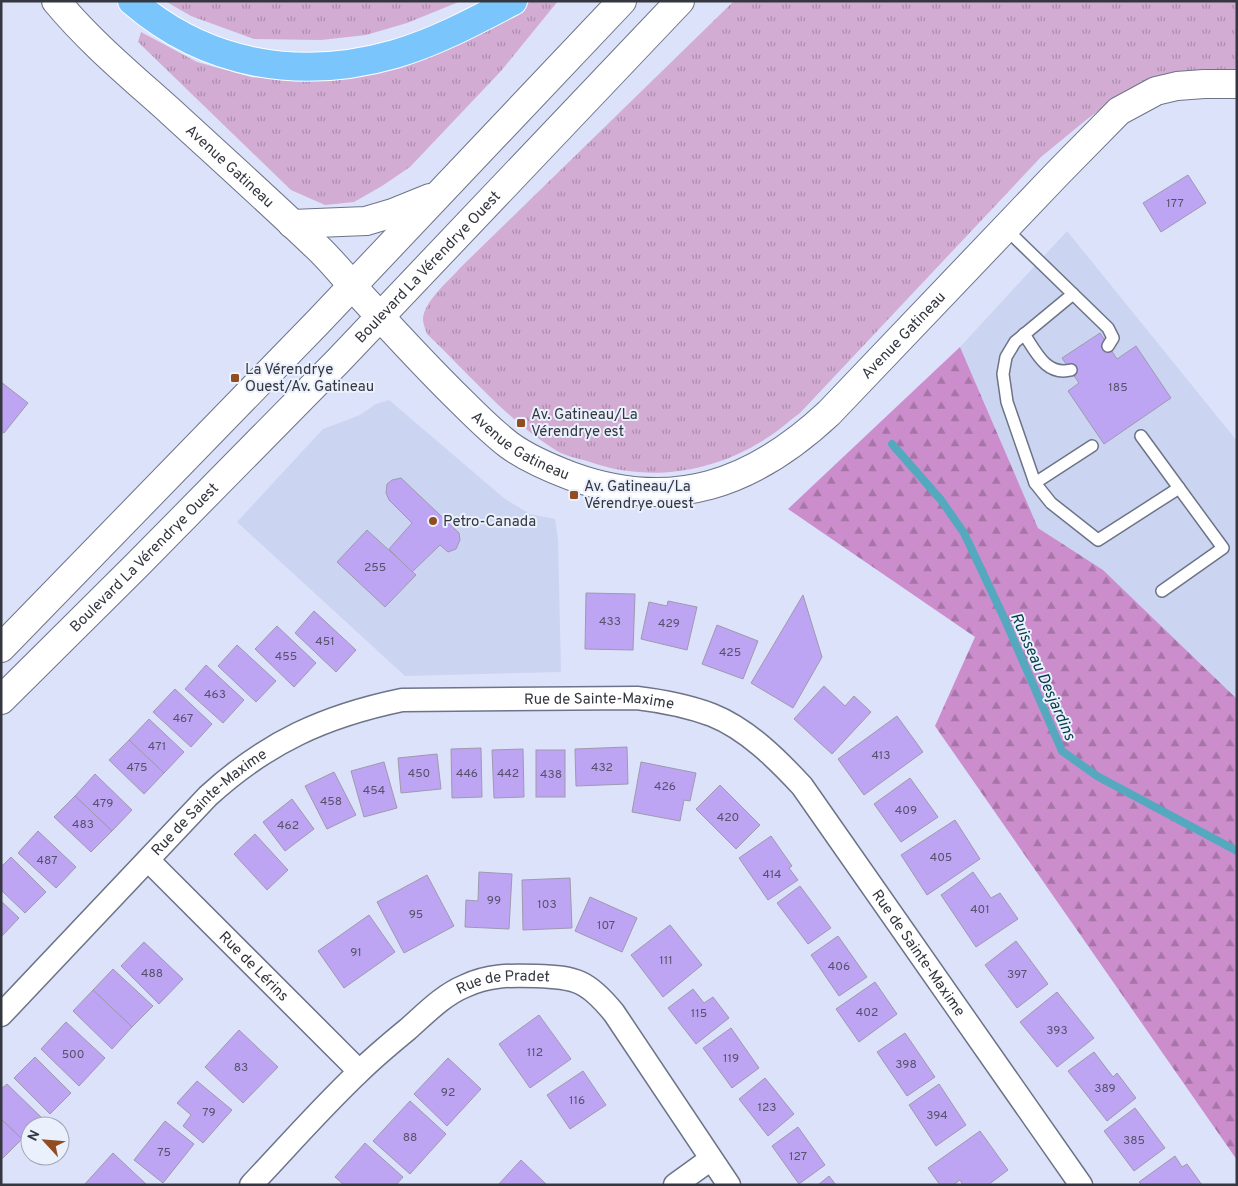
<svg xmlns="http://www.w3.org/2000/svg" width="1238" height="1186" font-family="Overpass,sans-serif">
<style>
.built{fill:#cbd5f1}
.grass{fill:url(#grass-tufts)}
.forest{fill:url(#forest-firs)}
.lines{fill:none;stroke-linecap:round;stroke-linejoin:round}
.stream{stroke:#54a9be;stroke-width:8}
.building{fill:#bea5f3;stroke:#9f99ae}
.service-casing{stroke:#6d7488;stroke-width:14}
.minor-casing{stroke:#6d7488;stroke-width:25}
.tertiary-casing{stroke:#6d7488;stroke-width:30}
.secondary-casing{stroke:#6d7488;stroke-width:30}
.motorway-casing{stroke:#fff;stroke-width:30}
.service{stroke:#fff;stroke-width:11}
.minor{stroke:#fff;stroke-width:22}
.tertiary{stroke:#fff;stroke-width:28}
.secondary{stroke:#fff;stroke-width:28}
.motorway{stroke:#7bc5fd;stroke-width:28}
.poi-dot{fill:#914d21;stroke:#ebf0fd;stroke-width:2}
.labels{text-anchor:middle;stroke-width:4;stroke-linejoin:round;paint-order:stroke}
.number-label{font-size:12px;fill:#56526c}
.street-label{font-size:15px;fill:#34373f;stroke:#ebf0fd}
.poi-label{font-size:15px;fill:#34373f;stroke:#ebf0fd;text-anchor:start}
.water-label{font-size:16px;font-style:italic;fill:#023d47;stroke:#ebf0fd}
</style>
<defs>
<pattern id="grass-tufts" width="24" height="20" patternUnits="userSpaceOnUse" patternTransform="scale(1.25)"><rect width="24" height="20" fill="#d3acd3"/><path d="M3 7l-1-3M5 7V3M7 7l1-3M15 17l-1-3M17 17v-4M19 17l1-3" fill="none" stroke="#ac8dad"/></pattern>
<pattern id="forest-firs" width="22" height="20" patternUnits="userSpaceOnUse" patternTransform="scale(1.25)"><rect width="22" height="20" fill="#cb8dcc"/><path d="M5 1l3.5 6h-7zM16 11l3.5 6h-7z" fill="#a674a7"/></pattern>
</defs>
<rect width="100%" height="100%" fill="#dbe2f9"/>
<g class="built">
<path d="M1067,231l170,210v258l-134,-129 -65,-42 -78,-181z"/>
<path d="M389,400l116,99 25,15 25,5 3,20 3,133 -156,4 -168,-154 86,-93 37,-14 16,-11z"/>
</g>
<g class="grass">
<path d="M165,1h296l-54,22 -41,12 -45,5 -67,-1 -63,-23z"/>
<path d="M532,1h26l-57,70 -91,96 -28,19 -28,16 -29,3 -34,-15 -153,-148 3,-10 56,30 54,15 51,4 41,-2 60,-17 65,-25z"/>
<path d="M734,1h503v74l-124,25 -27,20 -45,37 -241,256c-10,7 -19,16 -30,23 -52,35 -117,47 -177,27 -11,-4 -26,-6 -36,-12 -50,-31 -88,-77 -130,-117 -1,-4 -4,-10 -4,-15 1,-18 26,-38 37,-51z"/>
</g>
<path class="forest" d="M960,347l78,181 65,42 134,129v461l-302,-434 40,-89 -187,-128z"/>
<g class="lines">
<path class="stream" d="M892,444l49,56 23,33 41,87 57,131 35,25 140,75"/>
</g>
<g class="building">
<path d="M1188,175l18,28 -45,29 -18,-29z"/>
<path d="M1100,333l17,26 19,-13 35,52 -67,46 -36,-53 11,-8 -17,-25z"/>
<path d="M1,382l27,21 -24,30 -3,-2z"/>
<path d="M401,478l58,55 1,7 -4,9 -8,3 -8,-7 -28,27 -23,-23 23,-26 -23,-23 -3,-7 1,-9 5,-4z"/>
<path d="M367,530l49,45 -31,32 -48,-45z"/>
<path d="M586,593l49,1 -2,56 -48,-1z"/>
<path d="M803,595l19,62 -29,51 -42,-25z"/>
<path d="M668,601l29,6 -10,43 -46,-11 8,-37 18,4z"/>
<path d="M314,611l42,39 -20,22 -41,-39z"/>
<path d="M717,625l41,16 -15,38 -41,-15z"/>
<path d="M277,626l39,37 -22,24 -39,-38z"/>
<path d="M237,645l39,36 -20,21 -38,-36z"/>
<path d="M206,665l38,35 -21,23 -38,-34z"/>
<path d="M824,686l21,20 9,-10 17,16 -39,42 -38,-35z"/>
<path d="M175,689l37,35 -21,23 -38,-35z"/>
<path d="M897,716l26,36 -59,43 -26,-36z"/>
<path d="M149,719l35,33 -20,21 -35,-33z"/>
<path d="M129,740l35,33 -20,21 -35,-34z"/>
<path d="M627,747l1,37 -52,2 -1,-37z"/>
<path d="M481,748l1,49 -30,1 -1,-49z"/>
<path d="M523,749l1,48 -30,1 -2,-48z"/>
<rect x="536" y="750" width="29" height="47"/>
<path d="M437,754l4,35 -40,4 -3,-35z"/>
<path d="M384,762l13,46 -33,9 -13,-46z"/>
<path d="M641,762l55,11 -6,28 -6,-1 -4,21 -48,-9z"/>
<path d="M334,772l22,43 -29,14 -22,-43z"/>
<path d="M95,774l37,36 -20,21 -37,-35z"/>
<path d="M910,778l28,39 -37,25 -27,-38z"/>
<path d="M720,785l40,40 -24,24 -40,-40z"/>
<path d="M75,796l37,35 -21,21 -37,-35z"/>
<path d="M292,799l22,30 -29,22 -22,-29z"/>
<path d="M955,820l25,39 -53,36 -26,-40z"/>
<path d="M38,831l38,36 -20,21 -38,-35z"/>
<path d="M255,834l33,36 -21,20 -33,-36z"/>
<path d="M771,836l21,30 -3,2 9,12 -30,20 -29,-42z"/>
<path d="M11,857l35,35 -21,21 -24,-23v-23z"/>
<path d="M479,872l33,2 -3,55 -44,-2 1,-27 12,1z"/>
<path d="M973,872l18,26 9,-5 18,26 -42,28 -35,-52z"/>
<path d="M427,875l27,51 -50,27 -27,-51z"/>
<path d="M570,878l2,50 -49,2 -1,-50z"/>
<path d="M800,886l31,42 -23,16 -31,-41z"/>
<path d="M590,897l47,21 -15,34 -47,-21z"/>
<path d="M1,901l18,17 -18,19z"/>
<path d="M369,915l26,37 -51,36 -26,-37z"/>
<path d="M670,925l32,40 -39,32 -32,-42z"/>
<path d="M838,936l29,41 -28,19 -28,-41z"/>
<path d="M1016,941l32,43 -31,24 -32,-43z"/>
<path d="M144,942l39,37 -24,25 -38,-38z"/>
<path d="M113,969l40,37 -21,21 -39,-37z"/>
<path d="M875,982l22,32 -38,28 -23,-33z"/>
<path d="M693,989l11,14 9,-6 16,21 -33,26 -28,-36z"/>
<path d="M93,990l39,37 -20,22 -39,-38z"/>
<path d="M1057,992l37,46 -37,29 -37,-45z"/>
<path d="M539,1015l32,44 -41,29 -31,-44z"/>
<path d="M66,1022l39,36 -26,28 -38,-37z"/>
<path d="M731,1028l28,40 -27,20 -29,-40z"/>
<path d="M239,1030l39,37 -35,36 -38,-36z"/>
<path d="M905,1033l30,44 -28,19 -30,-44z"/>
<path d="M1094,1052l19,25 4,-4 19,25 -29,23 -39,-50z"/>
<path d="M35,1057l36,36 -21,21 -36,-36z"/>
<path d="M448,1058l33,31 -34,37 -33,-32z"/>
<path d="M583,1071l23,34 -36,24 -23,-34z"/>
<path d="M765,1078l29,36 -26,22 -29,-37z"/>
<path d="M197,1081l35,29 -29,33 -20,-17 8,-11 -14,-12z"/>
<path d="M7,1084l35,34 -8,8h-4v4l-8,9 -21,-20v-30z"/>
<path d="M939,1084l27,41 -30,21 -27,-41z"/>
<path d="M410,1101l36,33 -36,40 -37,-33z"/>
<path d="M1135,1108l30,40 -31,23 -30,-40z"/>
<path d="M1,1119l21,20 -20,20h-1z"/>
<path d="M165,1121l29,23 -31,39 -29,-23z"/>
<path d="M798,1127l27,38 -26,19 -27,-38z"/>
<path d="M980,1131l28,39 -20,15h-25l-3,-5 -7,5h-13l-12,-17z"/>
<path d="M365,1143l38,34 -7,8h-52l-9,-8z"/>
<path d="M113,1153l34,32h-63z"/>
<path d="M1175,1156l7,11 5,-3 15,21h-60l-3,-3z"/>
<path d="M521,1160l26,25h-49z"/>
<path d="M829,1176l7,9h-18z"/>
</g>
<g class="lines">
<g class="service-casing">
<g id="service">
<path d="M1005,228l103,100 5,10 -5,8"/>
<path d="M1073,294l-58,48 -9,15 -3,17 4,28 28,81 16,20 47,37 81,-52 44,60 -61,43"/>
<path d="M1024,334c12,18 22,42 47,36"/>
<path d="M1141,436l38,52"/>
<path d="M1035,483l57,-37"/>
</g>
</g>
<g class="minor-casing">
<g id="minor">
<path id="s1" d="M148,860l211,211"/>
<path id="s2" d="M1,1015l207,-219c59,-54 117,-80 194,-96l235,-2c25,3 51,8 75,17 35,14 65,44 90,71l279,399"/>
<path id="s3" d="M251,1185c36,-38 70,-77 108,-113 15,-15 32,-29 49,-43 17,-15 35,-34 57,-43 23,-11 46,-11 71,-10 40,1 52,5 78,37l115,172"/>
<path d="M675,1185l36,-26"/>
</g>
</g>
<g class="tertiary-casing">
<g id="tertiary">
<path id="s4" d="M56,1c34,41 75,75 114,110 49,45 98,89 146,135 17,16 31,34 47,52 32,35 64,70 99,104 15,15 30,30 47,43 19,14 41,23 62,31 102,37 182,8 258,-63l228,-239 62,-63 37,-20 21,-5 27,-2h33"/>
</g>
</g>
<g class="secondary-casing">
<g id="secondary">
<path d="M292,224l74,-3 27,-8 37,-15"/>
<path d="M1,648l317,-326 304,-321"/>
<path id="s5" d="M1,700l136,-135 201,-204 342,-360"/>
</g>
</g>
<g class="motorway-casing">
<path id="motorway" d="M132,1c75,65 169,80 263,53 41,-12 80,-33 118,-53"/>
</g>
<use href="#service" class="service"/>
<use href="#minor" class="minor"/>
<use href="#tertiary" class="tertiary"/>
<use href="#secondary" class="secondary"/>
<use href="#motorway" class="motorway"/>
</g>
<g class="poi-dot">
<rect x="230" y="373" width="10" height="10" rx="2.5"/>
<rect x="516" y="418" width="10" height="10" rx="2.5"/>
<rect x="569" y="490" width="10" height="10" rx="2.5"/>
<circle cx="433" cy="521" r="5"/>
</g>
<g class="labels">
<g class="number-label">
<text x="1175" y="207">177</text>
<text x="1118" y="391">185</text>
<text x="375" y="571">255</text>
<text x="610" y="625">433</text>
<text x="669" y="627">429</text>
<text x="325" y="645">451</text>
<text x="730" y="656">425</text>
<text x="286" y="660">455</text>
<text x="215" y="698">463</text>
<text x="183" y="722">467</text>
<text x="157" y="750">471</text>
<text x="881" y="759">413</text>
<text x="137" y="771">475</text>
<text x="602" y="771">432</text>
<text x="419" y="777">450</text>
<text x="467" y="777">446</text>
<text x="508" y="777">442</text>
<text x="551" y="778">438</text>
<text x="665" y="790">426</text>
<text x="374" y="794">454</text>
<text x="331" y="805">458</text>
<text x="103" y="807">479</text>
<text x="906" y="814">409</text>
<text x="728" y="821">420</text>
<text x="83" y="828">483</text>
<text x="288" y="829">462</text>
<text x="941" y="861">405</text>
<text x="47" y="864">487</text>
<text x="772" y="878">414</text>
<text x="494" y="904">99</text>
<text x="547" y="908">103</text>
<text x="980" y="913">401</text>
<text x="416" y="918">95</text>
<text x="606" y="929">107</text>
<text x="356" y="956">91</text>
<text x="666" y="964">111</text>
<text x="839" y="970">406</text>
<text x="152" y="977">488</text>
<text x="1017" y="978">397</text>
<text x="867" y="1016">402</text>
<text x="699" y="1017">115</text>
<text x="1057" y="1034">393</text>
<text x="535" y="1056">112</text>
<text x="73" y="1058">500</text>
<text x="731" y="1062">119</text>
<text x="906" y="1068">398</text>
<text x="241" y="1071">83</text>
<text x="1105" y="1092">389</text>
<text x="448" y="1096">92</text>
<text x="577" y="1104">116</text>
<text x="767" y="1111">123</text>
<text x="209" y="1116">79</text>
<text x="937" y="1119">394</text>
<text x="410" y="1141">88</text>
<text x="1134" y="1144">385</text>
<text x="164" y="1156">75</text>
<text x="798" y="1160">127</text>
</g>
<g class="street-label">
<text dy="5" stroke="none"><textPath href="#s4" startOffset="240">Avenue Gatineau</textPath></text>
<text dy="5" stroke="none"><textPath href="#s5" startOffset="608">Boulevard La Vérendrye Ouest</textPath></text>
<text dy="5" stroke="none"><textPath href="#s4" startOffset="1094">Avenue Gatineau</textPath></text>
<text dy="5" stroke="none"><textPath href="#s4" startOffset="645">Avenue Gatineau</textPath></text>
<text dy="5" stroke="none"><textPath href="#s5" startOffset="202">Boulevard La Vérendrye Ouest</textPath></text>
<text dy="5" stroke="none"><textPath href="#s2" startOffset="718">Rue de Sainte-Maxime</textPath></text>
<text dy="5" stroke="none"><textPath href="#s2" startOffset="298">Rue de Sainte-Maxime</textPath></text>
<text dy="5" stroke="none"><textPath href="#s2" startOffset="1152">Rue de Sainte-Maxime</textPath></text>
<text dy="5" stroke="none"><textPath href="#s1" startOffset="150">Rue de Lérins</textPath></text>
<text dy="5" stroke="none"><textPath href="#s3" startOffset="332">Rue de Pradet</textPath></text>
</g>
<g class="poi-label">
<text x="245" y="374">La Vérendrye<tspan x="245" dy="17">Ouest/Av. Gatineau</tspan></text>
<text x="531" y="419">Av. Gatineau/La<tspan x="531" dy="17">Vérendrye est</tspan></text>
<text x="584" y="491">Av. Gatineau/La<tspan x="584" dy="17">Vérendrye ouest</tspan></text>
<text x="443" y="526">Petro-Canada</text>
</g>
<g class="water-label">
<text transform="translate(1044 676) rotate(66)" y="6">Ruisseau Desjardins</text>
</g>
</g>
<rect width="1238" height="1186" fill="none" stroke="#34373f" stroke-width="5"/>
<g transform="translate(45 1141) rotate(296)"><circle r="24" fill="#ebf0fd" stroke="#a2a6b1"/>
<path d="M0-4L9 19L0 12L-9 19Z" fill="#914d21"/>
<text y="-8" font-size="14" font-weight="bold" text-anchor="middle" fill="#34373f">N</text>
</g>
</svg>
